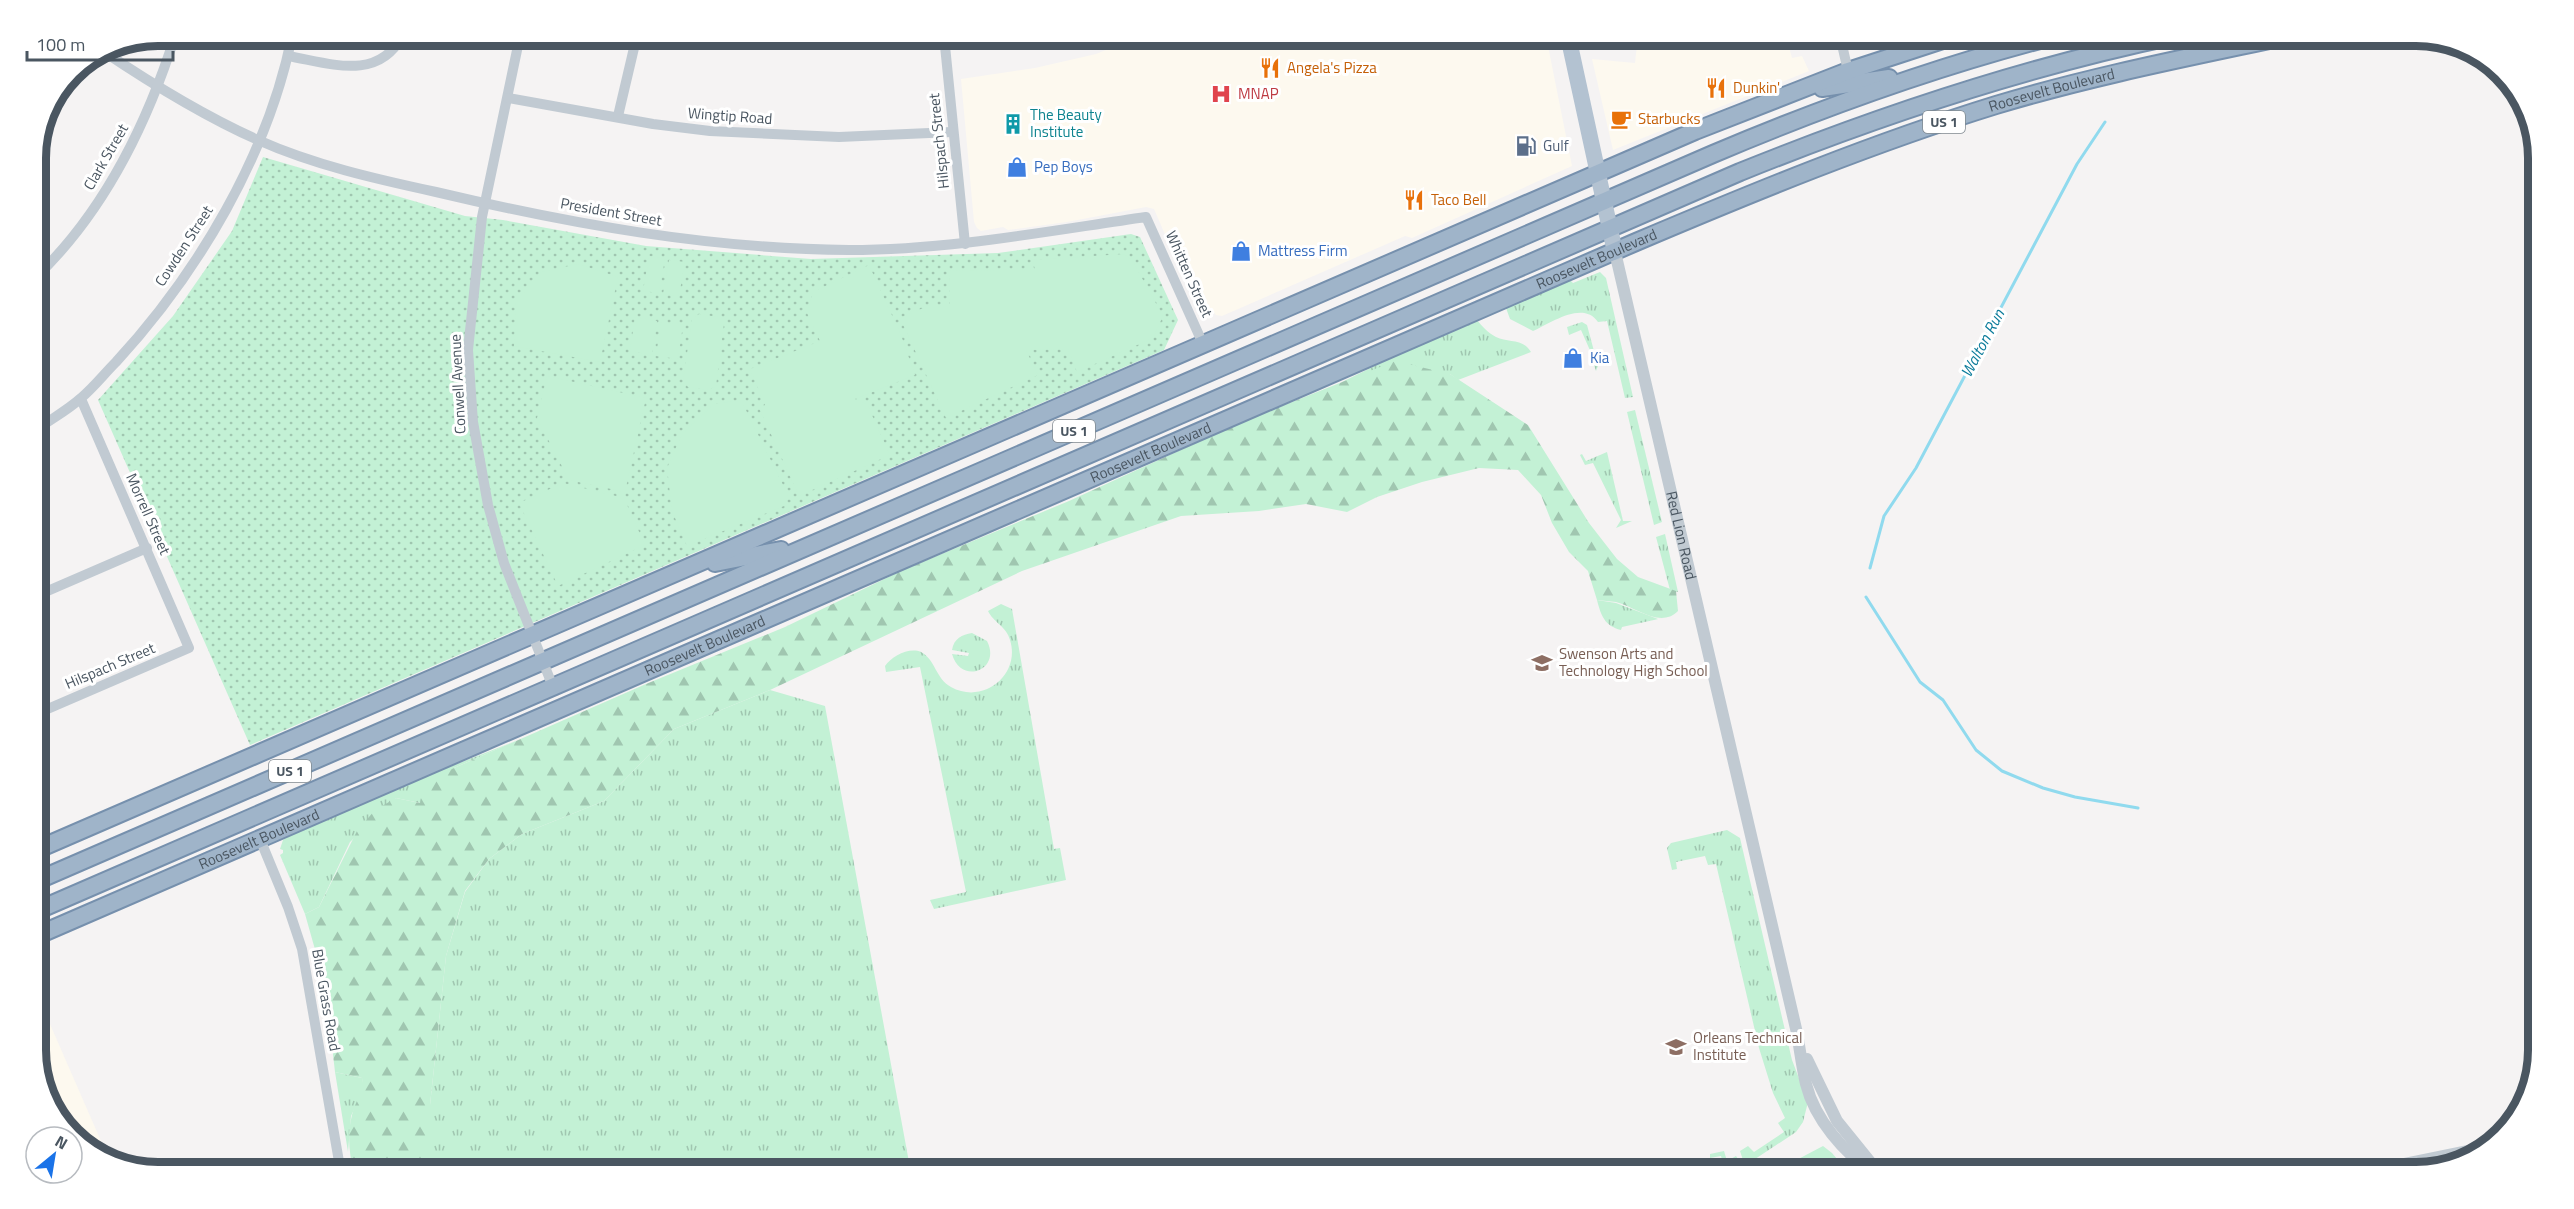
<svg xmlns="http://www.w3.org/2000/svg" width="2574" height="1209" font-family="'Titillium Web',sans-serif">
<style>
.commercial{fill:#fdf9ef}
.grass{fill:url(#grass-tufts)}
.forest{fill:url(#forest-firs)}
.park{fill:url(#park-dots)}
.pitch{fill:#c3f1d5}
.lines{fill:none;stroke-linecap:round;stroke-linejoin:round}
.stream{stroke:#90daee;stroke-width:3}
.trunk-casing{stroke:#7690ad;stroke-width:20}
.minor{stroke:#c1cad2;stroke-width:10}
.tertiary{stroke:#c1cad2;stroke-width:12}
.primary{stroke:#b3c2d1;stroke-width:16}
.trunk{stroke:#9fb4c9;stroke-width:16}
.labels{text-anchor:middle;stroke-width:6;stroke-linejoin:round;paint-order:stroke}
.shield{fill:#fff;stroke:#808990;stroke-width:1.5}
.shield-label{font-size:14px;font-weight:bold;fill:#4a5661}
.food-label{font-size:15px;fill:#c56008;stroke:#fff;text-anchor:start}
.street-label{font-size:15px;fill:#4a5661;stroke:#fff}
.health-label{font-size:15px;fill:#be3a42;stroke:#fff;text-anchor:start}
.culture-label{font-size:15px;fill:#0d838f;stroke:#fff;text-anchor:start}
.service-label{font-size:15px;fill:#4e5e75;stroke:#fff;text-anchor:start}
.shop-label{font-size:15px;fill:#366cbe;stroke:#fff;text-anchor:start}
.education-label{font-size:15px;fill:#785e54;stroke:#fff;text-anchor:start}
.water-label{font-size:16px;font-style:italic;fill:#0c7c9b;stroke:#fff}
.rim{fill:none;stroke:#4a5661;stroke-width:8}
</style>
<defs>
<pattern id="grass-tufts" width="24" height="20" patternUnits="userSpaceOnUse" patternTransform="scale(1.5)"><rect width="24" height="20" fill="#c3f1d5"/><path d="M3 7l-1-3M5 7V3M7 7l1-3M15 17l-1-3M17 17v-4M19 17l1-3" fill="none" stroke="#a0c6b0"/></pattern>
<pattern id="forest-firs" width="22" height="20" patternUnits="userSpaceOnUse" patternTransform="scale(1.5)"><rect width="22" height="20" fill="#c3f1d5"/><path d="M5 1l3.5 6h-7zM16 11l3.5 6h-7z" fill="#a0c6b0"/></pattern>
<pattern id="park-dots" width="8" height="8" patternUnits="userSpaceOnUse" patternTransform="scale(1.5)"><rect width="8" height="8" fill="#c3f1d5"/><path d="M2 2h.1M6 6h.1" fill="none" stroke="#a0c6b0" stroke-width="1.8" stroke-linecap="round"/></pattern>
</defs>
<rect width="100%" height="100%" fill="#f5f3f3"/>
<g class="commercial">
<path d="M1140,36h406l26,130 -160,72 -7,-2 -183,80 -6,-1 -6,-7 -11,5 -45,-104 -8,-2 -79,15 -59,8 -5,-3 -22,4 -4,-3 -3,-6 -13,-143 74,-11 61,-14z"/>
<path d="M1638,36h148l6,22 10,-2 7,15 -196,79 -21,-91 43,4z"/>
<path d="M36,992l75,172 -54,-45 -21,-60z"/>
</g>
<g class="grass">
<path d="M1600,272l6,6 27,119 -8,1 -18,-77 -9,1c-15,-22 -47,1 -65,9l-23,-12 -4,-11 64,-28 3,3z"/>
<path d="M1477,320c5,6 11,13 19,17 12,6 27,1 35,15l-73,28 -8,-6 -108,8 51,-25z"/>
<path d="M1582,322l5,3 11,41 -2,5 -2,-6 2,-1 -15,-34 -12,5 -2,-8z"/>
<path d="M1635,410l27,112 -8,3 -27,-113z"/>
<path d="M1607,452l16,69h9l-16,7 5,-8 -28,-57 -8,2 -5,-10 2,-1 4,7z"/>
<path d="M1665,534l13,58 -8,-2 -14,-53z"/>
<path d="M1597,600l19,3 42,16 14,-3 -50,11 -1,3c-16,-4 -20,-14 -24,-30z"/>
<path d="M1001,604l11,5 42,240 6,-1 6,32 -132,29 -4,-9 36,-8 -46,-225 -34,5 -1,-6c7,-10 24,-19 36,-14 14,7 15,27 30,35 32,18 70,-12 59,-47 -3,-13 -17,-18 -22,-29z"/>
<path d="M972,633l15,8c15,29 -26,45 -35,13l16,2 1,-3 -17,-3c2,-12 10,-15 20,-17z"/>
<path d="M770,690l55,16 86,467h-481v-68l16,-149 19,-64 24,-33 33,-25 82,-33 70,-72z"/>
<path d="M518,740l-64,28 -34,35 -24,-5 -46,44 -31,65 -14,7 -25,-59 3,-2v-3l-3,-1 3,-9 10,-7 128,-55z"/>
<path d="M1727,830l13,8 52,222 16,42 -5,20 -7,10 -62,41h-14l5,-3 -4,-14 -11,2v-4l14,-3 3,10 9,-5 2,3 -4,2 3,3 6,-4 -3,-9 8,-5 6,6 30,-20 -6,-9 7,-5 -12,-25 -14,-45 -43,-184 -8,1 -3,-9 -29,6 1,7 -5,1 -5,-22 4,-5z"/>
<path d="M335,1072l27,6 2,10 -13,28 -3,36z"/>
<path d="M1823,1146l9,7 17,20h-77z"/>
</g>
<path class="forest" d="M1395,361l55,13 78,51 61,98 28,36 21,18 38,14 2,20c-18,18 -42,-4 -62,-9 -6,-1 -13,-1 -19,-2l-9,-29 -19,-19 -17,-29 -11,-28 -23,-25 -39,-2 -57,14 -45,15 -30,15 -41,-8 -47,7 -78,5 -159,55 -252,119 -96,39 -70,72 -82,33 -33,25 -24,32 -19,65 -16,149v68h-76c-5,-19 -7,-39 -2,-58 3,-14 12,-23 10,-37l-27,-6 -10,-87 -20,-71 14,-7 38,-76 18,-21 21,-12 24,5c4,-22 15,-25 34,-35l192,-84 139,-57 118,-57 166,-69 175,-80z"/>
<path class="park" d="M263,157l202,59 38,4 143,26 165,13 187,-6 133,-19 9,3 38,83 -14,30 -914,395 -152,-345 75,-84 59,-85z"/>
<g class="pitch">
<path d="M1124,254l8,6 31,56 -10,22 -76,34 -9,-23 -42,1 12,25 -92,43 -46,-100 30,-13h20l-1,-34 86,-2 -3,-9z"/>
<path d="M649,256l16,3 -6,34 -16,-2z"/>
<path d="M669,260l16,2 -6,34 -16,-2z"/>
<path d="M578,264l40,13 -18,85 -86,-16 2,-43 25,-31z"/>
<path d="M869,265l32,70 14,40 -60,24 12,5 23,51 -91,41 -40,-88 6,-3 -15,-36 70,-28 -13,-28 6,-21z"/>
<path d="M699,314l19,3 6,6 -8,63 -7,4 -21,-3 -5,-6 9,-62z"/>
<path d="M635,317l22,4 -5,34 -22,-4z"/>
<path d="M661,322l22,3 -5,34 -22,-3z"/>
<path d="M547,376l99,22 -21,94 -56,-12 -32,-62z"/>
<path d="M741,400l47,95 -4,11 -97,40 -15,-35 -5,-43 15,-34 32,-30z"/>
<path d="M563,483l61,15 21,47 -87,41 -39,-83z"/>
</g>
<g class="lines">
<g class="stream">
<path d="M1870,568l14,-52 32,-48 161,-304 28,-42"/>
<path d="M1866,597l54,85 23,18 33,50 26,21 41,17 32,9 63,11"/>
</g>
<g class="trunk-casing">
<g id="trunk">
<path d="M1822,88l67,-10"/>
<path d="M715,563l66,-13"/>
<path d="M36,850l1659,-719 153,-60 107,-35"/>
<path d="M36,881l1677,-727c111,-47 225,-88 342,-118"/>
<path d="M36,911l1704,-739c141,-57 285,-105 434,-136"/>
<path id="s2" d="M36,936l1600,-694c118,-50 237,-99 360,-137 96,-29 194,-48 292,-69"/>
</g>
</g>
<g class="minor">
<path d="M520,36l-38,181 -14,133 5,72 15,83 16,58 49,124"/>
<path d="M944,36l21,208"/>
<path d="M1840,36l8,35"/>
<path d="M103,51c49,33 101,65 155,89 56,25 118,39 178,52 135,32 274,57 413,58 100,0 199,-19 297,-33l57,127"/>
<path d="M288,56c41,7 90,26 114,-20"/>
<path d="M508,98l145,26 57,7 129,6 113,-5"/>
<path d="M618,116l16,-68 7,-12"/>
<path d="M36,277c68,-65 111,-153 139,-241"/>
<path d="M36,430c15,-11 32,-20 45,-32 13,-11 23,-24 35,-36 82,-89 152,-207 176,-326"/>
<path d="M36,596l111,-48"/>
<path d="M36,714l153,-66 -108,-249"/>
<path d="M260,839l28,68 14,42 39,224"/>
</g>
<g class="tertiary">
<path id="s1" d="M1615,252l182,781c3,17 5,34 9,51 9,36 38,68 67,89"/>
<path d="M1807,1059l30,62 38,47"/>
<path d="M2361,1173l127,-26"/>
</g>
<path class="primary" d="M1568,36l47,216"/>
<use href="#trunk" class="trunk"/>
</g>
<defs>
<g id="restaurant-bare" transform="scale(1.62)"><path d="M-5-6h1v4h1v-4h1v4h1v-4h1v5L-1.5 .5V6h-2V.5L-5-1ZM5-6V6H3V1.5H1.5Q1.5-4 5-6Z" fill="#e8710a" stroke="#fff" stroke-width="2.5" paint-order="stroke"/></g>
<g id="hospital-bare" transform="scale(1.62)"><path d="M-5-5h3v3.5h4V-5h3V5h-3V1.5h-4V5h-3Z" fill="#e0444e" stroke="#fff" stroke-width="2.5" paint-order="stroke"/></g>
<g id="cafe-bare" transform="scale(1.62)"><path d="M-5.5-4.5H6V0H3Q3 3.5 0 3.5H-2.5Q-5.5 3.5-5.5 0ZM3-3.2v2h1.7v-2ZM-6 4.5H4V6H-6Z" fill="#e8710a" stroke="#fff" stroke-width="2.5" paint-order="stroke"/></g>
<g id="building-bare" transform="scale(1.62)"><path d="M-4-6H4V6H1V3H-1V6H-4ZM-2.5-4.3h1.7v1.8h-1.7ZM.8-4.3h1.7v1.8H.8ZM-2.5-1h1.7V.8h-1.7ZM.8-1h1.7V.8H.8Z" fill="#0f9aa8" stroke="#fff" stroke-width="2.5" paint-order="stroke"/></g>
<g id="fuel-bare" transform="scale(1.62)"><path d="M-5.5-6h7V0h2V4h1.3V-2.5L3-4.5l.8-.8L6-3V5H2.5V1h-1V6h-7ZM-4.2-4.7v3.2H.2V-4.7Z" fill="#5c6f8a" stroke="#fff" stroke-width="2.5" paint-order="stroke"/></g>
<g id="shop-bare" transform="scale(1.62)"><path d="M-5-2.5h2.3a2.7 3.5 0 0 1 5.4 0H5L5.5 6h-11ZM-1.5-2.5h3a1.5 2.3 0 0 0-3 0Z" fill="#3f7fe0" stroke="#fff" stroke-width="2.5" paint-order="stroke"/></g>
<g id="school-bare" transform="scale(1.62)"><path d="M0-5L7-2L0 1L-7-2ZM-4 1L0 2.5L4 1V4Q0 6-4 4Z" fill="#8d6e63" stroke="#fff" stroke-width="2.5" paint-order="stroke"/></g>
<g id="university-bare" transform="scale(1.62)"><path d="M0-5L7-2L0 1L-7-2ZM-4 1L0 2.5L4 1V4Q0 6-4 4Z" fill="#8d6e63" stroke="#fff" stroke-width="2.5" paint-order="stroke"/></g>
</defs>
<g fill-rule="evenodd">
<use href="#restaurant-bare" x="1270" y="68"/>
<use href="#restaurant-bare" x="1716" y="88"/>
<use href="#hospital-bare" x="1221" y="94"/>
<use href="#cafe-bare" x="1621" y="119"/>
<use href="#building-bare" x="1013" y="124"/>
<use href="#fuel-bare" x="1526" y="146"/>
<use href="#shop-bare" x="1017" y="167"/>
<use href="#restaurant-bare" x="1414" y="200"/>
<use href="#shop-bare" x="1241" y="251"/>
<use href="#shop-bare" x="1573" y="358"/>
<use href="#school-bare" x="1542" y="663"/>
<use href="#university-bare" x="1676" y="1047"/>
</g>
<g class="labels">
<g class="shield">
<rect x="1923" y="111" width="42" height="22" rx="4.5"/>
<rect x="1053" y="420" width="42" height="22" rx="4.5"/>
<rect x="269" y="760" width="42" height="22" rx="4.5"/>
</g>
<g class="shield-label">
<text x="1944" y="127">US 1</text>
<text x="1074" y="436">US 1</text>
<text x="290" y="776">US 1</text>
</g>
<g class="food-label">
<text x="1287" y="73">Angela's Pizza</text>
<text x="1733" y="93">Dunkin'</text>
<text x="1638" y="124">Starbucks</text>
<text x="1431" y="205">Taco Bell</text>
</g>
<g class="street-label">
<text dy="5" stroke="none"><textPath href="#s2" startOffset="2187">Roosevelt Boulevard</textPath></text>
<text transform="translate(730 116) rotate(4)" y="5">Wingtip Road</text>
<text transform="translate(939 141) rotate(-96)" y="5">Hilspach Street</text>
<text transform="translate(106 157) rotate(-60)" y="5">Clark Street</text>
<text transform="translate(611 212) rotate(10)" y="5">President Street</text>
<text transform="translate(184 246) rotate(-57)" y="5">Cowden Street</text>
<text dy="5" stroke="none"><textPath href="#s2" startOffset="1701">Roosevelt Boulevard</textPath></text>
<text transform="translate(1189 274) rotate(66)" y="5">Whitten Street</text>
<text transform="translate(458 384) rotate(-93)" y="5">Conwell Avenue</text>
<text dy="5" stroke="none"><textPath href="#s2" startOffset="1215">Roosevelt Boulevard</textPath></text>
<text transform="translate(148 514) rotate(66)" y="5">Morrell Street</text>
<text dy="5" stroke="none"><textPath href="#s1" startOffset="291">Red Lion Road</textPath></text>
<text dy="5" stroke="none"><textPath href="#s2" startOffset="729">Roosevelt Boulevard</textPath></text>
<text transform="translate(110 666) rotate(-23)" y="5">Hilspach Street</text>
<text dy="5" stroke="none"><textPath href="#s2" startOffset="243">Roosevelt Boulevard</textPath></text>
<text transform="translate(326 1000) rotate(80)" y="5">Blue Grass Road</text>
</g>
<g class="health-label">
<text x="1238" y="99">MNAP</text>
</g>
<g class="culture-label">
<text x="1030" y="120">The Beauty<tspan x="1030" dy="17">Institute</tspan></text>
</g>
<g class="service-label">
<text x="1543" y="151">Gulf</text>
</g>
<g class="shop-label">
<text x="1034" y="172">Pep Boys</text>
<text x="1258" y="256">Mattress Firm</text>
<text x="1590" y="363">Kia</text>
</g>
<g class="education-label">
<text x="1559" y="659">Swenson Arts and<tspan x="1559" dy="17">Technology High School</tspan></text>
<text x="1693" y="1043">Orleans Technical<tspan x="1693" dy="17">Institute</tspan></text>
</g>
<g class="water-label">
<text transform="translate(1982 343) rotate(-62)" y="6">Walton Run</text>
</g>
</g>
<path d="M0 0H2574V1209H0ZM158 46H2416A112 112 0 0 1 2528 158V1050A112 112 0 0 1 2416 1162H158A112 112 0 0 1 46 1050V158A112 112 0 0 1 158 46Z" fill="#fff" fill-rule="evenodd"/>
<path class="rim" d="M158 46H2416A112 112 0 0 1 2528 158V1050A112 112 0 0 1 2416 1162H158A112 112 0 0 1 46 1050V158A112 112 0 0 1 158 46Z"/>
<g transform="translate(54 1155) rotate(30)"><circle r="28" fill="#ffffff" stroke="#b7bbc0" stroke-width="1.5"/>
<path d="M0-4.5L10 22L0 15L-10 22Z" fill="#1a73e8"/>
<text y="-9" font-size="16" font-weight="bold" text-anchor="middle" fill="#4a5661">N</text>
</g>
<path d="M27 51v9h146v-9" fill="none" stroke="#4a5661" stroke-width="3"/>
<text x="36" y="51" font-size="18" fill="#4a5661" stroke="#ffffff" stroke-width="4.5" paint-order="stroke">100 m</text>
</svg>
